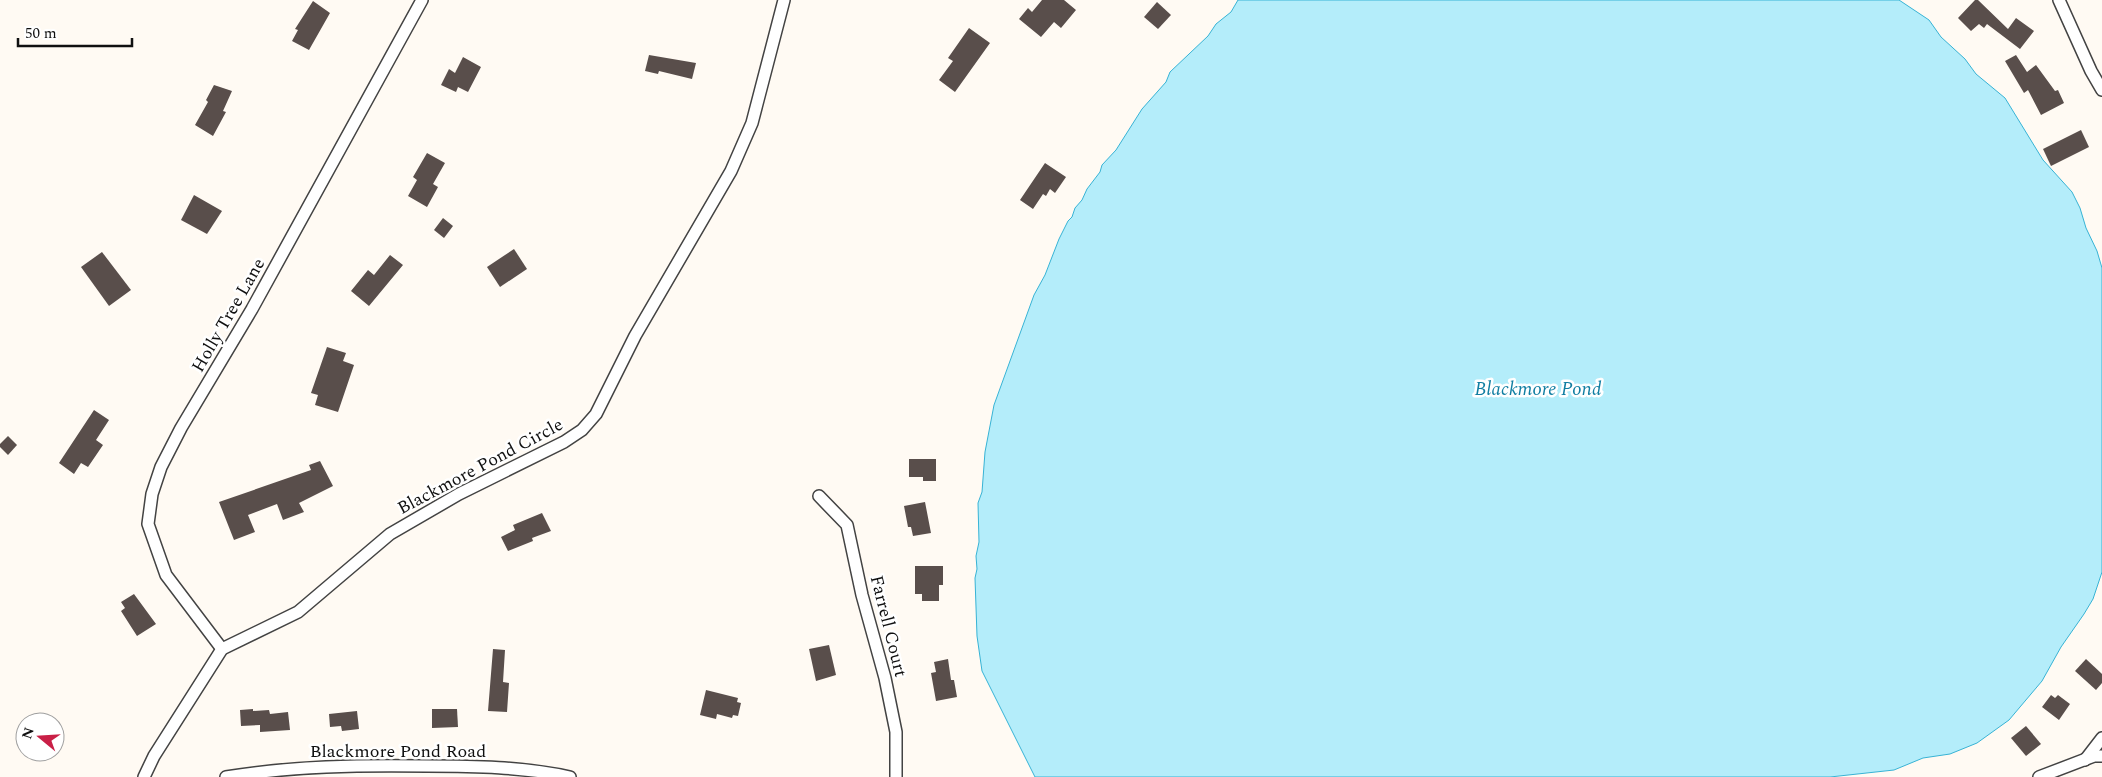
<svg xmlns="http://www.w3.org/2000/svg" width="2102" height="777" font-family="Spectral,serif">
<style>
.water{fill:#b4edfa;stroke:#37b3d5}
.building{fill:#594e4b}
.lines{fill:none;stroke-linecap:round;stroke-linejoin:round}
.street-casing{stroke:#434343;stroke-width:14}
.street{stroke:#fff;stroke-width:11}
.labels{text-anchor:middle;stroke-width:5;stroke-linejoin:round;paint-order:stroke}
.street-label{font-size:18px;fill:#101010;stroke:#fff}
.water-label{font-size:19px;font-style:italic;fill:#107ea2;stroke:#fff}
</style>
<rect width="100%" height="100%" fill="#fffaf3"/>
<path class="water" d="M1238,0h661l30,20 12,17 24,22 11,15 29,24 38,62 29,32 8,16 6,20 11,23 5,17v304l-9,27 -9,15 -23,33 -19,34 -33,39 -32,23 -27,11 -27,4 -29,12 -64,7h-795l-53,-106 -5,-35 -2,-58 2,-9 -1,-13 3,-14 -1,-39 4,-11 3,-40 9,-47 40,-110 11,-20 14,-36 9,-18 4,-4 3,-9 7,-8 5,-11 13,-17 2,-7 14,-15 26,-41 24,-27 4,-10 38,-36 8,-12 15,-12z"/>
<g class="building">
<path d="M1042,0h22l12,10 -15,18 -7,-6 -13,15 -22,-18 9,-11 4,4z"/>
<path d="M1975,0h3l30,29 8,-11 18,13 -14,18 -33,-25 -3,4 -5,-4 -8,7 -13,-13z"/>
<path d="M313,1l17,12 -21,37 -17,-9 6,-11 -3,-1z"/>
<path d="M1157,2l14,13 -13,14 -14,-12z"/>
<path d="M969,28l21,15 -35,49 -16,-12 14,-19 -5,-3z"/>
<path d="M649,55l47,8 -4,16 -33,-8 -1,3 -13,-3z"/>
<path d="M2016,55l11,17 9,-7 19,26 3,-1 6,13 -23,12 -13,-25 -4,3 -19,-32z"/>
<path d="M463,57l18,10 -13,25 -10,-5 -2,5 -15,-7 8,-16 6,4z"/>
<path d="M214,85l18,6 -9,20 3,1 -13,24 -18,-11 13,-23 -2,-2z"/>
<path d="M2081,130l8,17 -38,19 -8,-17z"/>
<path d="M427,153l18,10 -12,21 5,3 -11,20 -19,-11 9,-16 -4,-3z"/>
<path d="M1045,163l21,14 -11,16 -5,-4 -4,7 -3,-2 -10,15 -13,-9z"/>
<path d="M194,195l28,16 -15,23 -26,-14z"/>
<path d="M443,218l10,8 -9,12 -10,-8z"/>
<path d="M514,249l13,20 -27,18 -13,-20z"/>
<path d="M102,252l29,38 -22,16 -28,-39z"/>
<path d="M390,255l13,10 -34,41 -18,-15 17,-21 6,5z"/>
<path d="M327,347l19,6 -3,8 11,4 -16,47 -23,-7 3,-10 -7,-2z"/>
<path d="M94,410l15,10 -13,20 7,5 -15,22 -7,-4 -7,11 -15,-11z"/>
<path d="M8,436l9,9 -9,10 -8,-8v-3z"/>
<path d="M909,459h27v22h-13v-4h-14z"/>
<path d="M320,461l13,25 -34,17 5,9 -21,8 -6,-16 -29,11 7,17 -21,8 -15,-38 92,-32 -2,-5z"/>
<path d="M925,502l6,31 -18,3 -2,-9h-3l-4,-21z"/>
<path d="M542,513l9,18 -19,7 1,3 -25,10 -7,-14 14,-7 -2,-5z"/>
<path d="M915,566h28v19h-4v16h-17v-7h-7z"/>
<path d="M134,594l22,30 -19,12 -16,-25 4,-3 -4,-6z"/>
<path d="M829,645l7,30 -20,6 -7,-32z"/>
<path d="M493,649l12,1 -2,32 6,1 -2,29 -19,-1z"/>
<path d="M948,659l3,21h3l3,17 -21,4 -5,-28 5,-1 -2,-10z"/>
<path d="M2086,659l16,15v9l-6,7 -21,-19z"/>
<path d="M706,690l32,8 -1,4 4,1 -3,13 -5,-1 -1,3 -15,-4 -1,5 -16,-4z"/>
<path d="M2051,695l4,3 3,-3 12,9 -11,16 -17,-13z"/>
<path d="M253,709v2l16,-1 1,4 18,-2 2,18 -30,2v-7l-19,1 -1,-16z"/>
<path d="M432,709h25l1,18 -26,1z"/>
<path d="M357,711l2,18 -17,2 -1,-5 -11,1 -1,-13z"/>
<path d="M2026,726l15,18 -15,12 -15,-18z"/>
</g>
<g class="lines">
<g class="street-casing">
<g id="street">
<path d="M2059,0l32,71 11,19"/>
<path d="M819,496l28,29 15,70 23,83 11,54v45"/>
<path d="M222,649l-56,-74 -18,-51 4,-30 9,-27 20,-39 71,-119 170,-309"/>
<path d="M2085,760l17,-22"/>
<path d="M144,777l10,-21 68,-107 76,-37 92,-78 69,-40 105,-52 18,-12 14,-16 39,-78 96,-165 21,-48 32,-123"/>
<path d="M226,777c66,-11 134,-12 201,-11 47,0 97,1 143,11"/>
<path d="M2039,777l55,-21h8"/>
</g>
</g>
<use href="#street" class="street"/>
</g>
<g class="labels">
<g class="street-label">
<text transform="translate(228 315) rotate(-60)" y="6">Holly Tree Lane</text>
<text transform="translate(480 466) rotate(-28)" y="6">Blackmore Pond Circle</text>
<text transform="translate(889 626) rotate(76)" y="6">Farrell Court</text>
<text x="398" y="757">Blackmore Pond Road</text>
</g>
<g class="water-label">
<text x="1538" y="395">Blackmore Pond</text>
</g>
</g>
<g transform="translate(40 737) rotate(288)"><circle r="24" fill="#ffffff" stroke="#9f9f9f"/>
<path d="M0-4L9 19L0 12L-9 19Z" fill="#c91f46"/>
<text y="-8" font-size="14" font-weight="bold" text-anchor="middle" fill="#101010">N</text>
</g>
<path d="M18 38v8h114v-8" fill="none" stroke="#101010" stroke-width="2.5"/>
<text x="25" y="38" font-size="15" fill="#101010" stroke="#ffffff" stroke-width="4" paint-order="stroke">50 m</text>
</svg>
